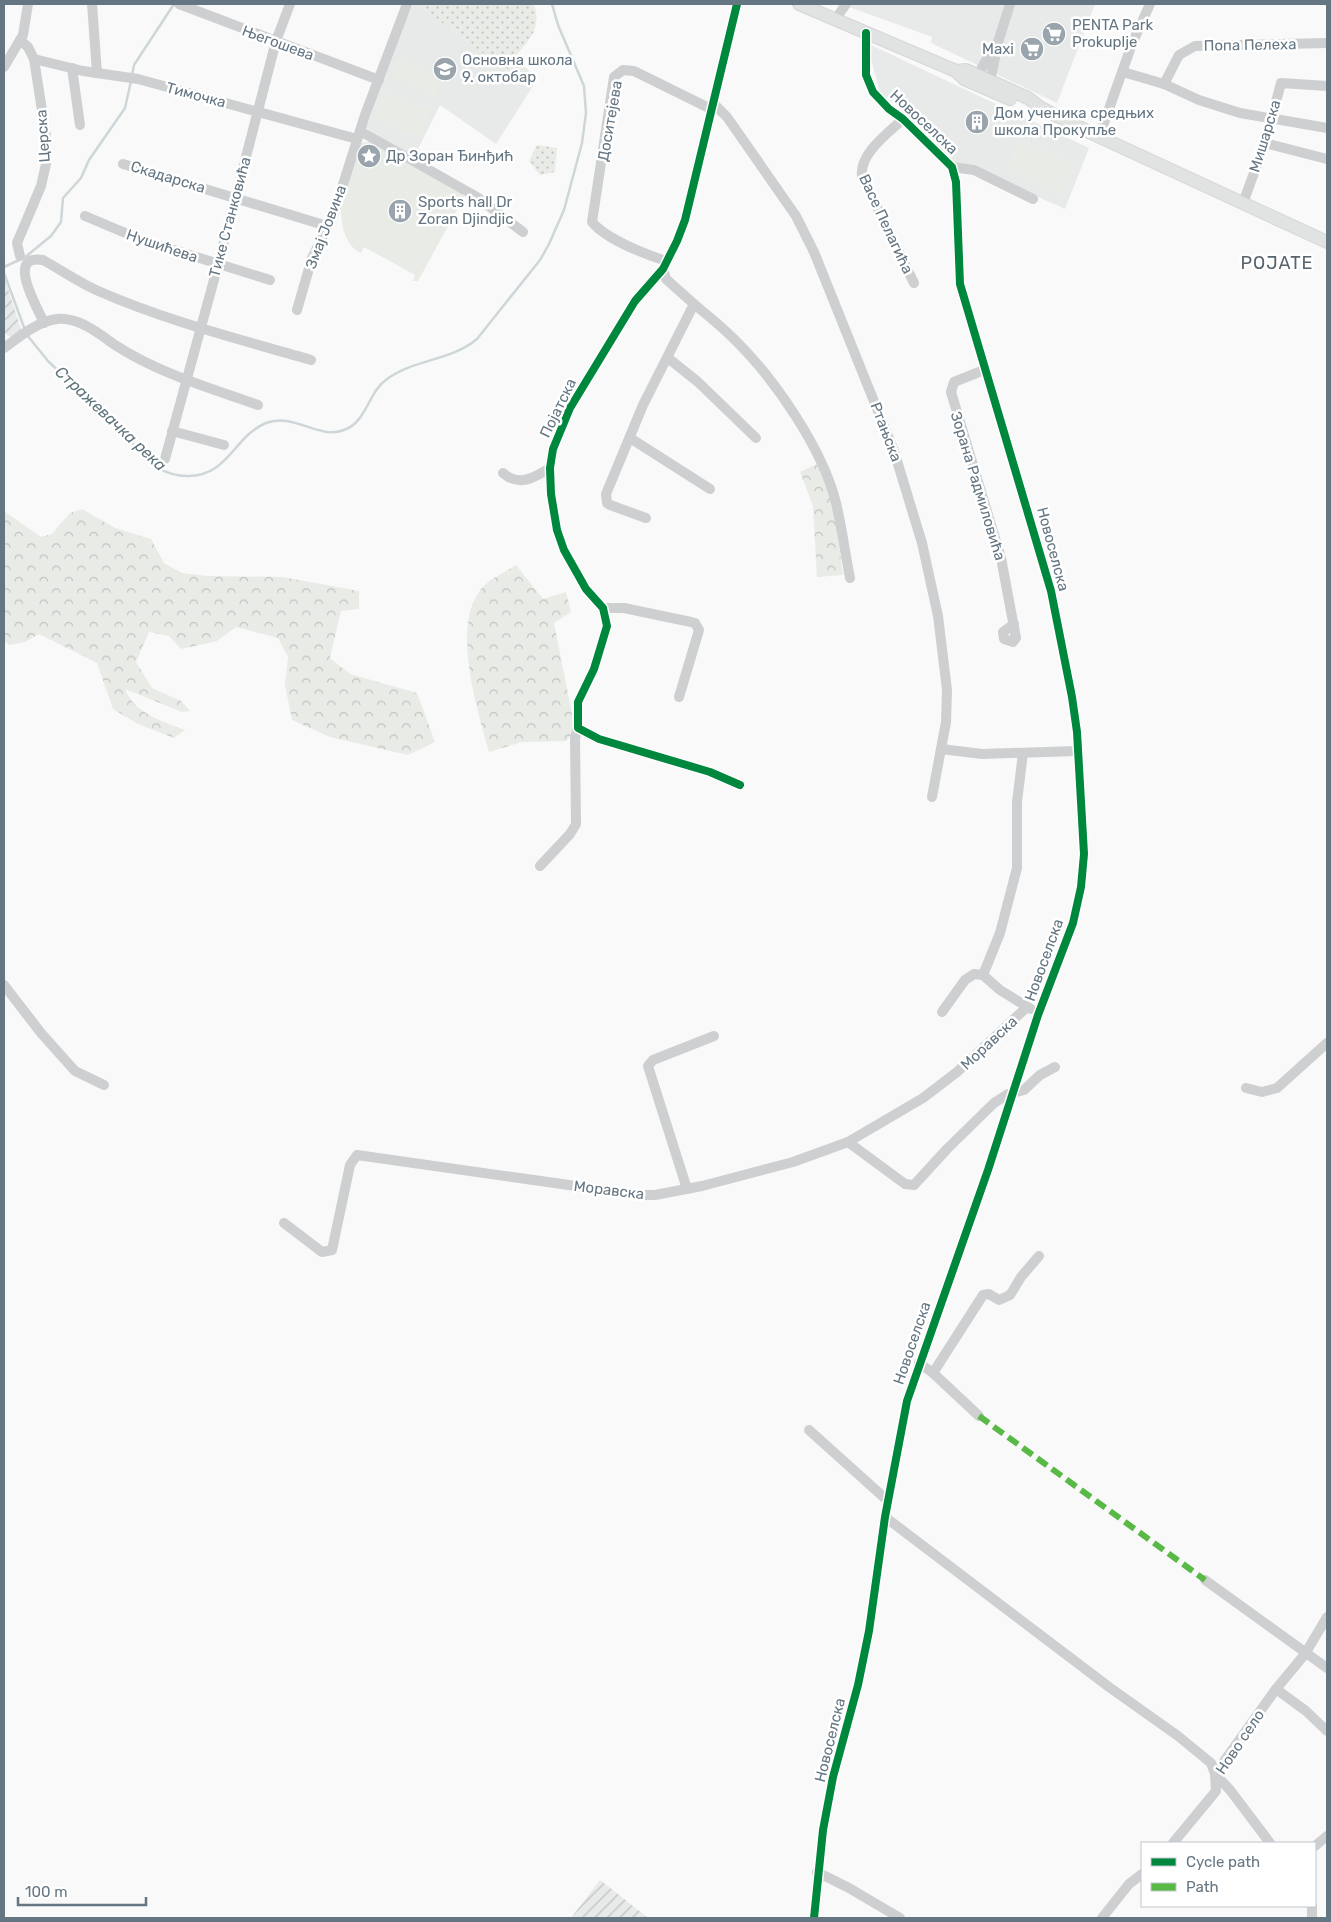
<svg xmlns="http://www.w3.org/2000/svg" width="1331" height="1922" font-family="Rubik,sans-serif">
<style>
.built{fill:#e8e9e9}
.industrial{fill:url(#industrial-furrows)}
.grass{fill:#e8ebe6}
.forest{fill:url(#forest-crowns)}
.park{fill:url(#park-dots)}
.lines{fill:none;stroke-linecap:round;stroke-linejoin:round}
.stream{stroke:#ced6d9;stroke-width:2.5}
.major-casing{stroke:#d5d6d7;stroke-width:14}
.minor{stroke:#cecfd0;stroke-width:10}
.major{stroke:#e1e2e2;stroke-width:12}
.quiet{stroke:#58b947;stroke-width:6;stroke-dasharray:12 6;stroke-linecap:butt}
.cycleway-casing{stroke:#fff;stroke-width:11}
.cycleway{stroke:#00873e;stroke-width:8}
.labels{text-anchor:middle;stroke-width:5;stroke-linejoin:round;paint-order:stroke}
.poi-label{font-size:15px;fill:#657683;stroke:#fff;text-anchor:start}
.street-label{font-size:15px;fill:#657683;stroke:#fff}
.water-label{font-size:16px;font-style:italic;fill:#60757c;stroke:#fff}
.quarter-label{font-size:18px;letter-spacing:1px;fill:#57646e;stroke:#fff}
</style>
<defs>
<pattern id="industrial-furrows" width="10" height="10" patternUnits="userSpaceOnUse" patternTransform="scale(1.25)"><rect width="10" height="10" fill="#e8e9e9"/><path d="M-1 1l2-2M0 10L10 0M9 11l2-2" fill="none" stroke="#c0c1c2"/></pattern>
<pattern id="forest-crowns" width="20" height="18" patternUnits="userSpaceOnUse" patternTransform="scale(1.25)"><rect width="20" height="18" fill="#e8ebe6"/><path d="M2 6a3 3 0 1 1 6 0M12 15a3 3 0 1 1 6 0" fill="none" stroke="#c0c3c0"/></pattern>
<pattern id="park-dots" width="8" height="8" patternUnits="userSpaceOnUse" patternTransform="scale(1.25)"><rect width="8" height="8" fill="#e8ebe6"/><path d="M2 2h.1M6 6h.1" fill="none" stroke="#c0c3c0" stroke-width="1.8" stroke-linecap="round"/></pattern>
</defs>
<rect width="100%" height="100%" fill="#f9f9f9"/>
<g class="built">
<path d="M413,4h4l114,85 -35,55 -56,-39 -26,52 -48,-29 31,-87z"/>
<path d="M841,4h254l-38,99 -126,-60 1,-6z"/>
<path d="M871,45l218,103 -24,61 -82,-37 -28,-7 -56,-57 -19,-15 -10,-38z"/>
</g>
<g class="industrial">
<path d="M4,277l17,52 -10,8 -7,-4z"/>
<path d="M600,1880l47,37 -1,1h-75z"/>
</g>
<g class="grass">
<path d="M399,56l45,22 -9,19 -45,-22z"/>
<path d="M383,91l48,20 -11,27 -48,-20z"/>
<path d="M1021,138l56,27 -15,31 -56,-28z"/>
<path d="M371,141l91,52 2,4 -46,84h-5l2,-6 -51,-28 -3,6c-18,-7 -21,-35 -20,-51 1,-14 15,-44 20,-59z"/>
</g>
<g class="forest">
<path d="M817,464l16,38 10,73 -26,2 -4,-71 -13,-34z"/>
<path d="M82,509l33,19 36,11 13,24 18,10 26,3 75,1 76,14v18l-18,2 -11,47 20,16 67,19 18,49 -27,13 -78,-18 -38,-17 -7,-35 3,-28 -10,-19 -42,-11 -19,14 -36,8 -12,-13 -20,-4 -13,30 16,26 29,13 9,10 -8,1 -57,-23c9,24 38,33 60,41l-11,8 -36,-14 -25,-15 -16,-46 -58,-29 -14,8 -16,3 -5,-4v-130l37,26 11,-3 18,-21z"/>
<path d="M516,565l27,34 23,-7 5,20 -17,11 18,91 1,19 -7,8 -44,1 -33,10c-12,-43 -38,-126 -8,-163 8,-10 25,-17 35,-24z"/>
</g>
<g class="park">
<path d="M417,4h117c8,26 -5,35 -20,54l24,20 -7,11z"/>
<path d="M537,145l20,3 -2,24 -15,3 -11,-14z"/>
</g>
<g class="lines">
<g class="stream">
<path d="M132,75l2,-10 40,-61"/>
<path d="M24,258l27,-22 10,-14 2,-24 18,-20 8,-18 36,-52 6,-27"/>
<path d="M4,267l15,-7"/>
<path d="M4,273l21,57"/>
<path d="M27,335l21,26 110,107c9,5 19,8 29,8 41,1 47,-40 79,-53 27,-11 53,17 78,7 23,-8 24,-38 43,-51 27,-20 64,-18 90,-40l63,-79 9,-16 15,-34 18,-67 4,-30 -2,-27 -26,-61 -6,-21"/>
</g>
<g class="major-casing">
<g id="major">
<path d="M799,4l157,67 8,8 46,20"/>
<path d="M956,71l10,-1 62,28 13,10 50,25 236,109"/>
</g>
</g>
<g class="minor">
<path d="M92,4l5,69"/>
<path d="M179,4l200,76"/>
<path d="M737,4l-52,216 -8,21 -14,28 -28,32 -65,107 -17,41 -3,19 1,26 6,36 7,20 22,39 17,19 4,18 -13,43 -16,33v26l21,11 111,33 30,13"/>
<path d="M835,20l11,-16"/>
<path d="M34,59l49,12 55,8 219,60"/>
<path d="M4,67l19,-32 5,-31"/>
<path d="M72,68l8,57"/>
<path d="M1123,72l41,12 35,16 41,13 87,15"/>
<path d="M978,75l17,-31"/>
<path d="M990,81l9,-42 11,-35"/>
<path d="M1164,84l15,-29 16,-9 132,-3"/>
<path d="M714,104l13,13 69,99 18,36 80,199 28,92 16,73 9,74 -1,32 -14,75"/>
<path d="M903,119c-15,14 -44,35 -41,57l52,107"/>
<path d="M360,131l117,66 46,35"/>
<path d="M1099,137l33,-93 18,-40"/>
<path d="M1265,143l62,16"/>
<path d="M123,164l204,62"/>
<path d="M952,167l22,3 59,29"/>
<path d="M1243,203l22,-60 16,-60 46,3"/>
<path d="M85,216l57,24 128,40"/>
<path d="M20,256l-3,-13 24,-57 5,-22v-28l-12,-77 -6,-12 -8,-7"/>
<path d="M666,261c-21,-7 -60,-22 -74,-39l22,-145 9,-7 11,1 77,38"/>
<path d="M694,304c13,11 27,22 40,35 40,39 89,110 102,164 6,25 9,50 14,75"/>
<path d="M297,310l15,-52 21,-42 32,-101 42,-111"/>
<path d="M44,323c-5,-13 -40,-70 -1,-63 18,10 35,22 53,30 70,31 143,49 215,70"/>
<path d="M4,348c15,-11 34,-27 53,-29 22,-2 41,14 58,26 43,28 95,43 143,60"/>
<path d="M668,358l30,24 58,56"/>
<path d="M984,370l-30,12 -3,10 50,166 15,80 -3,4 -9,-3 -1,-7 11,-8"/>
<path d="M172,431l52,14"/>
<path d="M630,438l80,51"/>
<path d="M165,459l53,-194 58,-224 14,-37"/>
<path d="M503,473c16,14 31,5 47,-5"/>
<path d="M646,518l-36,-13 -3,-2 -1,-9 37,-89 51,-101 -28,-25 -3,-10"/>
<path d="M603,608h21l67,14 4,1 4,7 -20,67"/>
<path d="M941,749l41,5 95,-3"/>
<path d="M540,866l30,-32 6,-10 -1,-86 3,-10"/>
<path d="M983,975l17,-42 17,-65v-66l6,-49"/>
<path d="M4,985l37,48 34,38 29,14"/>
<path d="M942,1012l23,-32 9,-6 9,1 17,15 31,19"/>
<path d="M1246,1088l16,4 15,-4 50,-45"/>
<path d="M848,1142l57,42 9,1 33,-36 47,-46 14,-9 16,-4 16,-15 15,-8"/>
<path d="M687,1189l-39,-123 5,-6 61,-24"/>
<path d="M284,1223l38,29 10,-2 18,-85 7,-10 282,40h16l47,-9 91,-24 55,-20 75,-44 34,-26 70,-65"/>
<path d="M919,1363l14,10 46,43"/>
<path d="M933,1373l50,-78 6,-1 10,6 11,-5 11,-18 18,-21"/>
<path d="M809,1430l79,71"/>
<path d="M885,1517l224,170 69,49 33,27 4,11 15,16 40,53"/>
<path d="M1205,1580l122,88"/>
<path d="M1276,1689l30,22 21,20"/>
<path d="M1173,1843l43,-52 -1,-17 61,-85 29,-35 22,-37"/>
<path d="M1315,1846l12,-10"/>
<path d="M817,1872l32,16 51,30"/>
<path d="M1312,1906v12"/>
<path d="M814,1918l9,-88 10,-53 25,-92 11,-54 16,-114 22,-116 81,-231 50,-155 35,-92 8,-36 3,-33 -7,-122 -5,-35 -21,-106 -91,-307 -4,-102 -4,-15 -49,-48 -14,-10 -16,-17 -7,-17v-42"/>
<path d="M1102,1918l27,-34 13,-10"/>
</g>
<use href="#major" class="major"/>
<path class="quiet" d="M979,1416l226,164"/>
<g class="cycleway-casing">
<g id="cycleway">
<path d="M737,4l-52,216 -8,21 -14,28 -28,32 -65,107 -17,41 -3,19 1,26 6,36 7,20 22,39 17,19 4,18 -13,43 -16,33v26l21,11 111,33 30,13"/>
<path d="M814,1918l9,-88 10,-53 25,-92 11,-54 16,-114 22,-116 81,-231 50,-155 35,-92 8,-36 3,-33 -7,-122 -5,-35 -21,-106 -91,-307 -4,-102 -4,-15 -49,-48 -14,-10 -16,-17 -7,-17v-42"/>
</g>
</g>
<use href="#cycleway" class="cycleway"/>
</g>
<defs>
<g id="supermarket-disc" transform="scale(1.25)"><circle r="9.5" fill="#99a4ac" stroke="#fff"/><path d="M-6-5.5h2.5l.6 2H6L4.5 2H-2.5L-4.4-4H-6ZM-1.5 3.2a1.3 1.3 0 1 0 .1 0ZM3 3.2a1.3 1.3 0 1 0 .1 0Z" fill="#fff"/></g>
<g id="school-disc" transform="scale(1.25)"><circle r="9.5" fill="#99a4ac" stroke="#fff"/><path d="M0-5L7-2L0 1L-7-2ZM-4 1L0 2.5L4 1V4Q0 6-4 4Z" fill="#fff"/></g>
<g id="building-disc" transform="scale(1.25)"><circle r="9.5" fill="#99a4ac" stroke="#fff"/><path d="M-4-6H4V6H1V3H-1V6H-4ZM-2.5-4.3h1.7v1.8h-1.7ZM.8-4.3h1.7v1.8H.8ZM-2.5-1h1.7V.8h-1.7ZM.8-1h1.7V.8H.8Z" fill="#fff"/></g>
<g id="sight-disc" transform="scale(1.25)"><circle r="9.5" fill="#99a4ac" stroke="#fff"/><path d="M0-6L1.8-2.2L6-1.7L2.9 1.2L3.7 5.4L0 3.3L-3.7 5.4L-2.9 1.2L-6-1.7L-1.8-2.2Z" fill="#fff"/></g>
</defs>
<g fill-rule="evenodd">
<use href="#supermarket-disc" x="1054" y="34"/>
<use href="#supermarket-disc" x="1032" y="49"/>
<use href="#school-disc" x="445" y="69"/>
<use href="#building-disc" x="977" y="122"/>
<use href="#sight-disc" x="369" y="156"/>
<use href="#building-disc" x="400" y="211"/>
</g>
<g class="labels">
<g class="poi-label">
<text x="1072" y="30">PENTA Park<tspan x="1072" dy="17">Prokuplje</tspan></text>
<text x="1014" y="54" text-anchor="end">Maxi</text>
<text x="462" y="65">Основна школа<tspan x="462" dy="17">9. октобар</tspan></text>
<text x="994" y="118">Дом ученика средњих<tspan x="994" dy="17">школа Прокупље</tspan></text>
<text x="386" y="161">Др Зоран Ђинђић</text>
<text x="418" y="207">Sports hall Dr<tspan x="418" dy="17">Zoran Djindjic</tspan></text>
</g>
<g class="street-label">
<text transform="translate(278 43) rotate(20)" y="5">Његошева</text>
<text transform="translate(1250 45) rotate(-1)" y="5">Попа Пелеха</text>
<text transform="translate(196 95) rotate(15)" y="5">Тимочка</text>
<text transform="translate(610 121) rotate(-80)" y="5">Доситејева</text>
<text transform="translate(924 122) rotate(43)" y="5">Новоселска</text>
<text transform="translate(43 136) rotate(-94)" y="5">Церска</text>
<text transform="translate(1265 136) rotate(-73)" y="5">Мишарска</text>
<text transform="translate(168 177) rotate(17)" y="5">Скадарска</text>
<text transform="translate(230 217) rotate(-75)" y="5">Тике Станковића</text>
<text transform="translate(886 224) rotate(65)" y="5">Васе Пелагића</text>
<text transform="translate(326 227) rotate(-69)" y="5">Змај Јовина</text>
<text transform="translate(162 246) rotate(19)" y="5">Нушићева</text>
<text transform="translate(558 408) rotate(-64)" y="5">Појатска</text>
<text transform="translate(886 432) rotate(69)" y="5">Ртањска</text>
<text transform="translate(978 486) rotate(73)" y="5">Зорана Радмиловића</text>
<text transform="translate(1053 549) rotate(75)" y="5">Новоселска</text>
<text transform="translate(1044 960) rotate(-70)" y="5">Новоселска</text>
<text transform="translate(989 1043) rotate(-43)" y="5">Моравска</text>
<text transform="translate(609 1190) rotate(7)" y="5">Моравска</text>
<text transform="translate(912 1343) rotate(-71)" y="5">Новоселска</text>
<text transform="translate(830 1740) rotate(-76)" y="5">Новоселска</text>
<text transform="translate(1240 1742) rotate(-56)" y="5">Ново село</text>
</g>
<g class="water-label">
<text transform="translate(111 418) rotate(43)" y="6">Стражевачка река</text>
</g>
<g class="quarter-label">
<text x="1277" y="269">POJATE</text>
</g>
</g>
<rect width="1331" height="1922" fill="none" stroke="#657683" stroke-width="10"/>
<rect x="1141" y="1842" width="175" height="65" fill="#ffffff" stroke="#c1c8cd"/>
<rect x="1151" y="1858" width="25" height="8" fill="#00873e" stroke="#c1c8cd"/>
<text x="1186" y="1867" font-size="15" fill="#657683">Cycle path</text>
<rect x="1151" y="1883" width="25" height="8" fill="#58b947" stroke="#c1c8cd"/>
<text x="1186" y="1892" font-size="15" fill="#657683">Path</text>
<path d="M18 1897v8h128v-8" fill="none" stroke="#657683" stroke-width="2.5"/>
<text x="25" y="1897" font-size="15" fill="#657683" stroke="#ffffff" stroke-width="4" paint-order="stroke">100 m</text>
</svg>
